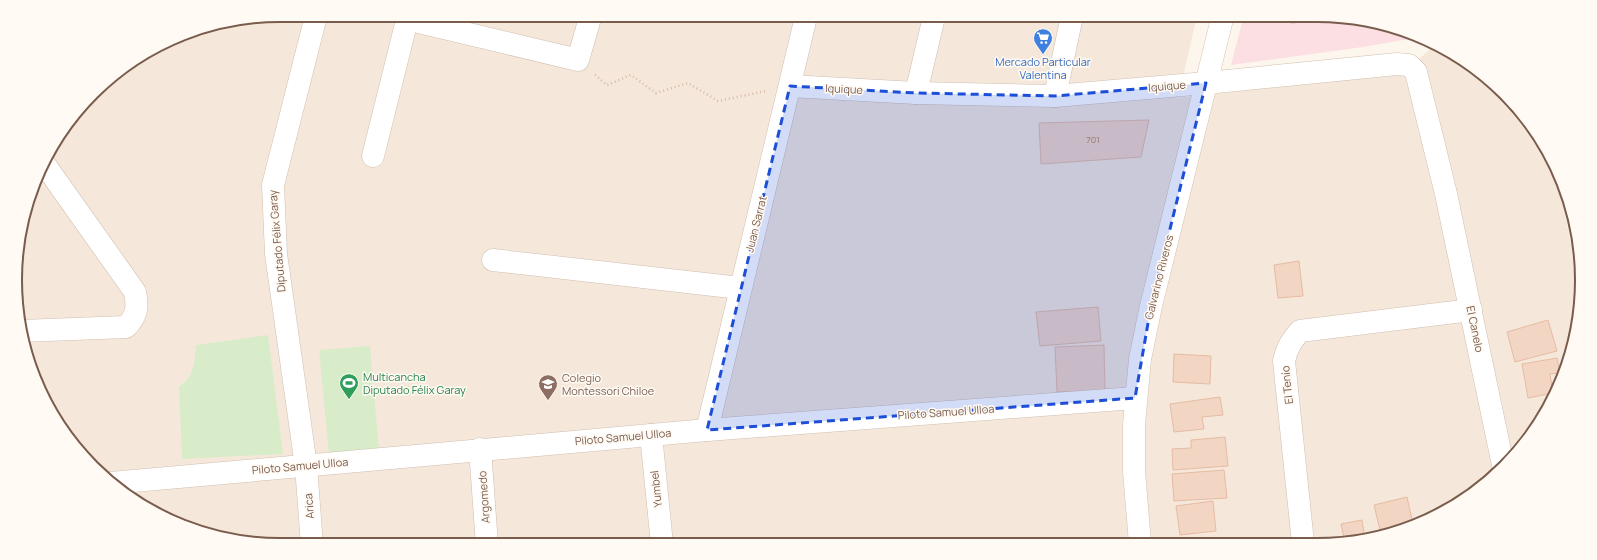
<svg xmlns="http://www.w3.org/2000/svg" width="1597" height="560" font-family="Manrope,sans-serif">
<style>
.residential{fill:#f5e8da}
.medical{fill:#fbdfe3}
.green{fill:#d8ecc9}
.building{fill:#f3d5c3;stroke:#e6bba3}
.lines{fill:none;stroke-linecap:round;stroke-linejoin:round}
.service-casing{stroke:#d1beb0;stroke-width:13}
.minor-casing{stroke:#d1beb0;stroke-width:23}
.tertiary-casing{stroke:#d1beb0;stroke-width:23}
.secondary-casing{stroke:#d6c0b0;stroke-width:23}
.path{stroke:#d9b8a5;stroke-width:2.5;stroke-dasharray:1 3;stroke-linecap:butt}
.service{stroke:#fff;stroke-width:12}
.minor{stroke:#fff;stroke-width:22}
.tertiary{stroke:#fff;stroke-width:22}
.secondary{stroke:#fff;stroke-width:22}
.marked{fill:#1d4ed8;fill-opacity:0.2;stroke:#1d4ed8;stroke-width:3;stroke-dasharray:8 5;stroke-linejoin:round}
.labels{text-anchor:middle;stroke-width:3;stroke-linejoin:round;paint-order:stroke}
.number-label{font-size:9px;fill:#987a6a}
.shop-label{font-size:11px;fill:#366cbe;stroke:#fffaf3}
.street-label{font-size:11px;fill:#7a5c4d;stroke:#fffaf3}
.leisure-label{font-size:11px;fill:#27864d;stroke:#fffaf3;text-anchor:start}
.education-label{font-size:11px;fill:#785e54;stroke:#fffaf3;text-anchor:start}
.rim{fill:none;stroke:#7a5c4d;stroke-width:2}
</style>
<rect width="100%" height="100%" fill="#fdf6ec"/>
<path class="residential" d="M1197,16l-19,82 226,-26 32,-28 42,26 38,35 30,42 7,14 4,21 4,-2 7,15 7,28h-8l14,74 -8,51 -27,65 -54,66 -58,39 -82,25 -1072,2 -68,-9 -79,-36 -41,-33 -32,-40 -36,-79 -8,-51 1,-51 25,-83 28,-45 35,-37 74,-46 50,-15z"/>
<path class="medical" d="M1244,15h73l68,9 36,13 -58,10 -132,18z"/>
<g class="green">
<path d="M268,335l15,119 -101,5 -3,-73c15,-7 16,-27 17,-41z"/>
<path d="M370,346l9,104 -50,4 -10,-104z"/>
</g>
<g class="building">
<path d="M1149,120l-8,37 -100,7 -2,-41z"/>
<path d="M1299,261l4,35 -25,2 -4,-33z"/>
<path d="M1098,307l3,34 -61,5 -4,-34z"/>
<path d="M1548,320l9,31 -42,11 -8,-30z"/>
<path d="M1104,345l1,46 -48,1 -2,-45z"/>
<path d="M1174,354l37,2 -1,28 -37,-2z"/>
<path d="M1557,358l3,15 -10,1 3,19 -25,5 -6,-34z"/>
<path d="M1220,397l3,18 -21,2 2,12 -30,3 -4,-28z"/>
<path d="M1225,437l3,29 -55,4 -1,-21 19,-1v-8z"/>
<path d="M1224,470l3,28 -53,3 -2,-27z"/>
<path d="M1476,490l-24,16 -1,-5 11,-2 -1,-6z"/>
<path d="M1407,497l6,27 -32,10 -7,-29z"/>
<path d="M1213,501l3,30 -36,4 -4,-29z"/>
<path d="M1362,520l3,19 -13,4h-7l-4,-19z"/>
<path d="M1222,539v4h-37z"/>
</g>
<g class="lines">
<g class="service-casing">
<path id="service" d="M1293,15l-1,2 20,-2"/>
</g>
<g class="minor-casing">
<g id="minor">
<path d="M406,19l172,41 12,-42"/>
<path d="M790,86l126,7 139,3 151,-13 191,-19 12,1 7,7 30,122 57,271"/>
<path d="M916,93l18,-76"/>
<path d="M1055,96l17,-80"/>
<path d="M373,156l34,-136"/>
<path d="M493,260l247,28"/>
<path d="M21,331l105,-4c11,-11 12,-20 9,-35l-92,-130"/>
<path d="M707,430l99,-413"/>
<path d="M651,435l11,109"/>
<path d="M480,449l7,96"/>
<path d="M1303,543l-19,-182c3,-13 7,-20 16,-30l171,-21"/>
<path d="M312,545l-6,-79 -30,-212 -3,-69 42,-165"/>
</g>
</g>
<g class="tertiary-casing">
<path id="tertiary" d="M111,483l596,-53 428,-32"/>
</g>
<g class="secondary-casing">
<path id="secondary" d="M1140,543l-6,-72v-46l6,-66 11,-53 72,-291"/>
</g>
<path class="path" d="M595,75l12,10 24,-10 25,18 32,-10 30,18 48,-10"/>
<use href="#service" class="service"/>
<use href="#minor" class="minor"/>
<use href="#tertiary" class="tertiary"/>
<use href="#secondary" class="secondary"/>
</g>
<path class="marked" d="M1206,83l-55,223 -16,92 -428,32 83,-344 126,7 139,3z"/>
<defs>
<g id="supermarket-pin" transform="scale(1)"><path d="M0 17L-7.5 6A9.5 9.5 0 1 1 7.5 6Z" fill="#3f7fe0" stroke="#fffaf3"/><path d="M-6-5.5h2.5l.6 2H6L4.5 2H-2.5L-4.4-4H-6ZM-1.5 3.2a1.3 1.3 0 1 0 .1 0ZM3 3.2a1.3 1.3 0 1 0 .1 0Z" fill="#fff"/></g>
<g id="stadium-pin" transform="scale(1)"><path d="M0 17L-7.5 6A9.5 9.5 0 1 1 7.5 6Z" fill="#2e9e5b" stroke="#fffaf3"/><path d="M0-5a6.5 5 0 1 0 0 10a6.5 5 0 1 0 0-10ZM-3.5-1.8h7v3.6h-7Z" fill="#fff"/></g>
<g id="school-pin" transform="scale(1)"><path d="M0 17L-7.5 6A9.5 9.5 0 1 1 7.5 6Z" fill="#8d6e63" stroke="#fffaf3"/><path d="M0-5L7-2L0 1L-7-2ZM-4 1L0 2.5L4 1V4Q0 6-4 4Z" fill="#fff"/></g>
</defs>
<g fill-rule="evenodd">
<use href="#supermarket-pin" x="1043" y="38"/>
<use href="#stadium-pin" x="349" y="383"/>
<use href="#school-pin" x="548" y="384"/>
</g>
<g class="labels">
<g class="number-label">
<text x="1093" y="143">701</text>
</g>
<g class="shop-label">
<text x="1043" y="66">Mercado Particular<tspan x="1043" dy="13">Valentina</tspan></text>
</g>
<g class="street-label">
<text transform="translate(1167 86) rotate(-5)" y="4">Iquique</text>
<text transform="translate(844 89) rotate(3)" y="4">Iquique</text>
<text transform="translate(756 224) rotate(-76)" y="4">Juan Sarrat</text>
<text transform="translate(277 241) rotate(-95)" y="4">Diputado Félix Garay</text>
<text transform="translate(1159 277) rotate(-76)" y="4">Galvarino Riveros</text>
<text transform="translate(1475 329) rotate(78)" y="4">El Canelo</text>
<text transform="translate(1287 385) rotate(-96)" y="4">El Tenío</text>
<text transform="translate(946 412) rotate(-4)" y="4">Piloto Samuel Ulloa</text>
<text transform="translate(623 437) rotate(-5)" y="4">Piloto Samuel Ulloa</text>
<text transform="translate(300 466) rotate(-5)" y="4">Piloto Samuel Ulloa</text>
<text transform="translate(656 489) rotate(-96)" y="4">Yumbel</text>
<text transform="translate(484 497) rotate(-94)" y="4">Argomedo</text>
<text transform="translate(309 506) rotate(-95)" y="4">Arica</text>
</g>
<g class="leisure-label">
<text x="363" y="381">Multicancha<tspan x="363" dy="13">Diputado Félix Garay</tspan></text>
</g>
<g class="education-label">
<text x="562" y="382">Colegio<tspan x="562" dy="13">Montessori Chiloe</tspan></text>
</g>
</g>
<path d="M0 0H1597V560H0ZM280 22H1317A258 258 0 0 1 1575 280V280A258 258 0 0 1 1317 538H280A258 258 0 0 1 22 280V280A258 258 0 0 1 280 22Z" fill="#fffaf3" fill-rule="evenodd"/>
<path class="rim" d="M280 22H1317A258 258 0 0 1 1575 280V280A258 258 0 0 1 1317 538H280A258 258 0 0 1 22 280V280A258 258 0 0 1 280 22Z"/>
</svg>
